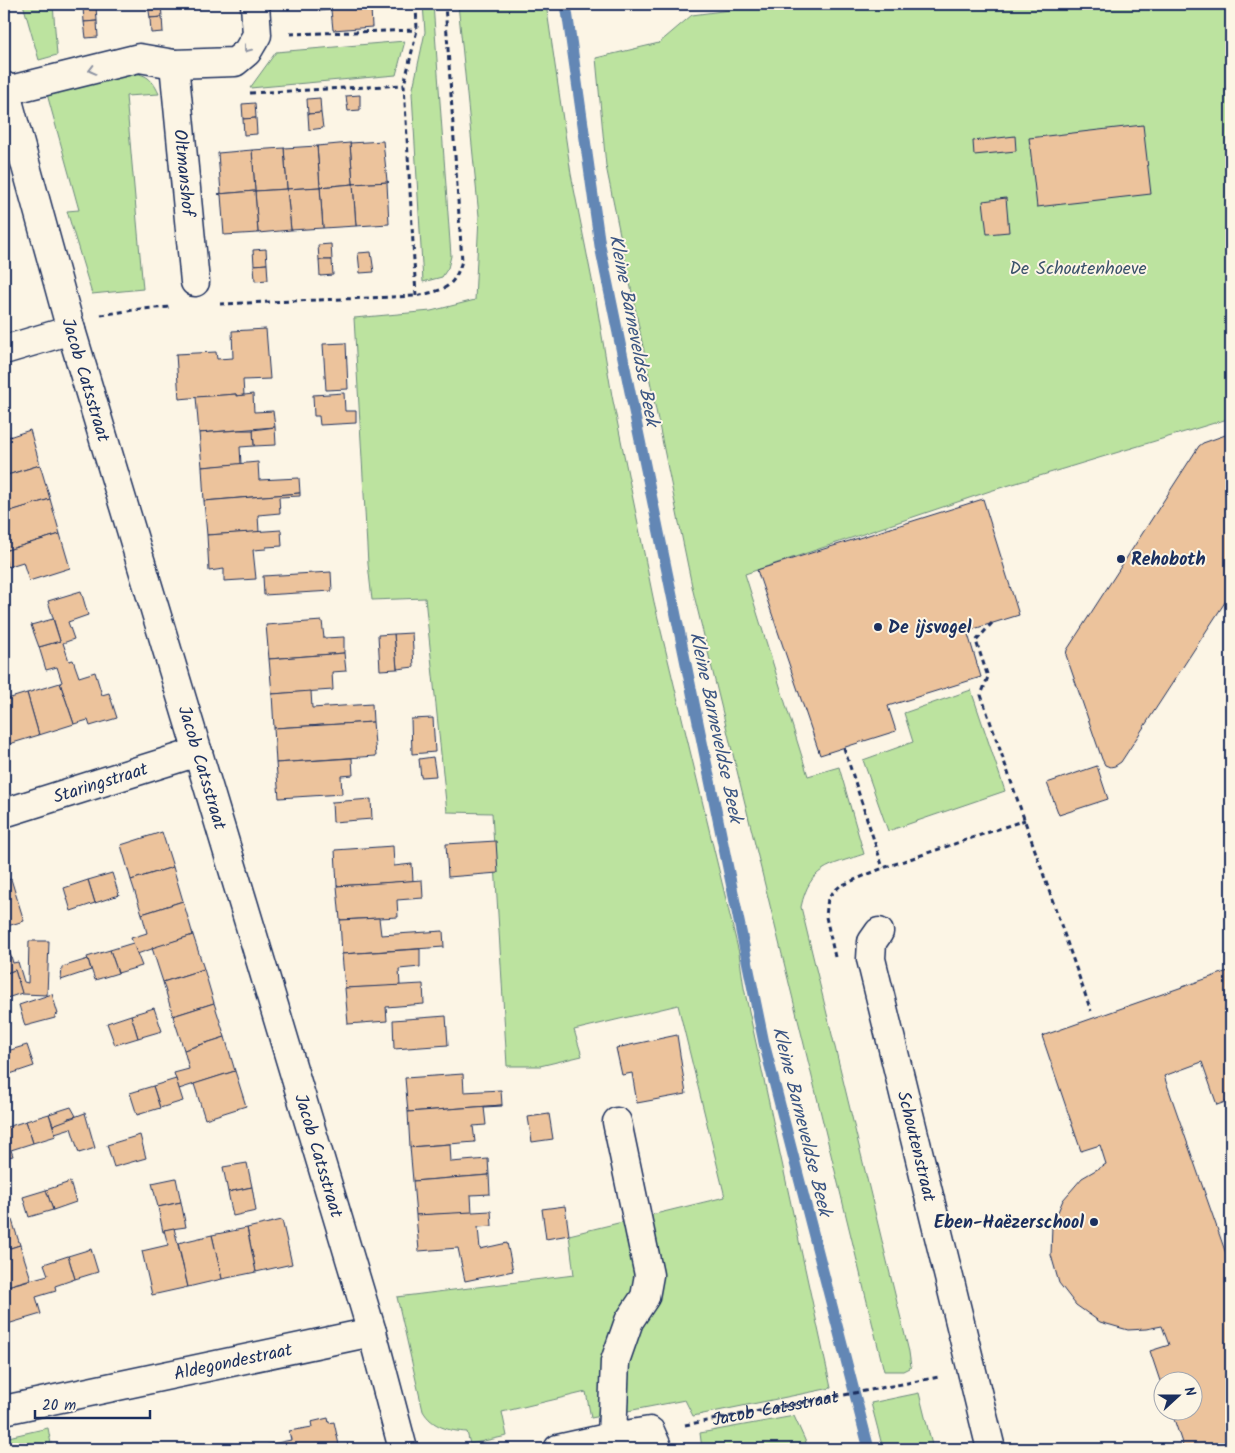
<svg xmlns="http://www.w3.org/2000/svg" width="1235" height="1453" font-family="Kalam,sans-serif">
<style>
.green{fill:#bce39f;stroke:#6c897e}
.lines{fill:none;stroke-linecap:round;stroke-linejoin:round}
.stream{stroke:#6487b5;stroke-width:11}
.building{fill:#ecc39c;stroke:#1b2f5e}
.minor-casing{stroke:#1b2f5e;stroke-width:31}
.path{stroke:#1b2f5e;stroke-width:3;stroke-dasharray:5 4;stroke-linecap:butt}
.minor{stroke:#fcf5e5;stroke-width:28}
.oneway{stroke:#8c92a2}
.poi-dot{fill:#1b2f5e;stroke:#fcf5e5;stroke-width:2}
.labels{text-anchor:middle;stroke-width:4;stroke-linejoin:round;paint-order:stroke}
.street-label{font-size:18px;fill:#1b2f5e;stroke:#fcf5e5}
.park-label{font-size:18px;fill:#3b536b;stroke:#fcf5e5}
.poi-label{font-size:18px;font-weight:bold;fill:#1b2f5e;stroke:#fcf5e5;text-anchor:start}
.water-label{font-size:19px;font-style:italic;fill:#3a5482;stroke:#fcf5e5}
</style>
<rect width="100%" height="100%" fill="#fcf5e5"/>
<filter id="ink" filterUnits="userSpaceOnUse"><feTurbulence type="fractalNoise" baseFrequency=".02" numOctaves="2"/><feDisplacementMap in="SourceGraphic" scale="10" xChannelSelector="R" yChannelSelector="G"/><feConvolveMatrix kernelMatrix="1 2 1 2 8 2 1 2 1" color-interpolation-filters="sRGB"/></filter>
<g filter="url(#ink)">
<g class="green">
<path d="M23,4h30l4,51 -18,5z"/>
<path d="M423,4h10l18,252 -3,12 -6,9 -19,5 -11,-189 13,-61z"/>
<path d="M458,4h88l25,170 25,126 16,96 42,206 85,351 5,35 87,400 -138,28 -8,-16 -94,18 -5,-26 -84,20 5,24 -37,8 -3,-12c-18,-1 -35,-5 -44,-21l-26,-114 177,-22 -5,-40 156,-38 -47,-192 -104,25 8,26 -42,10h-33l-15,-253 -45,-1 -22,-214 -53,2 -4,-36 -14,-246 77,-7 44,-11 4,-84z"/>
<path d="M775,4h456v414l-241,73 -245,83 63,202 31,-9 25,87c-35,12 -54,12 -63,53l108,445 2,15 -8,4h-19l-191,-780 -87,-425 -10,-108 63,-15 33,-28z"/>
<path d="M405,41l-9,34 -146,13 26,-36z"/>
<path d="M125,73c19,0 26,3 34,21l-33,2 17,193 -51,5 -25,-83 12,-1 -32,-116z"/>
<path d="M971,690l34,101 -117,40 -25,-71 50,-18 -9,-29z"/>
<path d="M919,1393l14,56h-50l-12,-46z"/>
<path d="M794,1416l15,33h-107l-2,-16z"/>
<path d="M48,1428l4,21h-48v-11z"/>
</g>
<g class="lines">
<path class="stream" d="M566,4l34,242 164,797 105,406"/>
</g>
<g class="building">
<path d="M148,4h13l1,13 -12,1z"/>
<path d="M318,4h68l1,3 -16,1 1,19 -39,3 -2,-20 -12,1z"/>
<path d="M96,6l1,15 -13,1 -1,-15z"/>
<path d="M162,17l1,15 -12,1 -1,-15z"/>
<path d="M97,21l1,16 -12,1 -2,-16z"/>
<path d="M360,95v15l-12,1 -2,-15z"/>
<path d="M320,98l1,15 -13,1 -1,-15z"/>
<path d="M255,103l1,15 -13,1 -1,-15z"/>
<path d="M321,113l2,15 -14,2 -1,-16z"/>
<path d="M256,118l1,16 -13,1 -1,-16z"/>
<path d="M1143,125l8,69 -114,13 -8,-69z"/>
<path d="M1015,136l1,15 -42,4 -1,-14z"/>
<path d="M383,141l4,40 2,1 -36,2 -3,-41z"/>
<path d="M350,143l3,41 -33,3 -3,-41z"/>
<path d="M317,146l3,41 -33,2 -3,-41z"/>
<path d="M284,148l3,41 -32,2 -3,-41z"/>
<path d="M252,150l3,41 -37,3 3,-1 -3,-40z"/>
<path d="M389,182l-2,1 2,41 -33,2 -3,-42z"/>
<path d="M353,184l3,42 -33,2 -3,-41z"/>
<path d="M320,187l3,41 -32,2 -4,-41z"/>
<path d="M287,189l4,41 -33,3 -3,-42z"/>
<path d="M255,191l3,42 -34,2 -3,-40 -3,-1z"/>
<path d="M1006,198l3,34 -22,2 -4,-33z"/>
<path d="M331,244l1,16h-13l-1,-15z"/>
<path d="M266,249l1,15 -13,1 -1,-15z"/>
<path d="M371,252l3,20 -14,1 -2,-20z"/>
<path d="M319,260h13l1,15 -13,1z"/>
<path d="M267,264l1,16 -13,1 -1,-16z"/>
<path d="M266,329l4,50 -27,1 1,15 -8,1v-2l-57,5 -3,-45 40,-2 1,7 16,-1 -1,-27z"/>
<path d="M346,343l2,46 -22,1 -3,-46z"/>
<path d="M344,393l1,18h11v12l-36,2 -1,-9h-5l-1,-21z"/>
<path d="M236,394v2l17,-2 1,18 19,-1 2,16 -76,6 -3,-36z"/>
<path d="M4,420l5,17 21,-7 10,35 -36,11z"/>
<path d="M275,427l1,18 -22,1 -1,-16z"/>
<path d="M239,430h14l1,16 -14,1 1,17 -39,3 -3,-34z"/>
<path d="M1231,433v160l-110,169 -6,4 -5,1 -5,-2 -3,-6 -36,-104 1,-5 132,-204 4,-3z"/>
<path d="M258,462l1,18 40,-2 1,15 -96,8 -2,-34z"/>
<path d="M40,465l10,34 -42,13 -4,-15v-21z"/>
<path d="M300,493v3l-21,1 1,16 -22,2 1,17 -52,3 -3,-34z"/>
<path d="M50,499l10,35 -56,17v-38z"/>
<path d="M983,499l36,116 -52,16 14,46 -93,29 8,25 -76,24 -63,-185z"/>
<path d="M281,530l1,16 -16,1v2l-13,1 3,29 -32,2v-12l-15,2 -2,-36z"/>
<path d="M60,534l10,34 -41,13 -6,-19 -16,5 -3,-16z"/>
<path d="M331,572l1,19 -68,4 -1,-19z"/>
<path d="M81,591l7,24 -20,7 6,17 -11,4 6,18 4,-1 6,17 16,-5 7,23 7,-2 8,25 -27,8 -2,-6 -14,4 -14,-41 2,-1 -5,-15 -11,3 -7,-23 21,-6 -12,-40z"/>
<path d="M53,619l7,22 -21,6 -8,-22z"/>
<path d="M322,621l2,17 20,-1v16l-75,6 -3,-34z"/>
<path d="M412,633l2,34 -17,2 -3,-35z"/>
<path d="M394,634l3,35 -17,1 -2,-35z"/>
<path d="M344,653l2,18 -14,1 1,18 -61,4 -3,-35z"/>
<path d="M60,683l14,41 -35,11 -12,-42z"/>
<path d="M311,691l1,17 60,-4 1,18 -99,6 -2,-34z"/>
<path d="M27,693l12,42 -33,10 -2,-6v-39z"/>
<path d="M433,718l2,34 -23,2 -1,-35z"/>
<path d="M373,722l3,34 -100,7 -2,-35z"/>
<path d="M433,757l3,19 -15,1 -2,-18z"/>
<path d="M352,758l1,17 -12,1 1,18 -63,4 -3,-35z"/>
<path d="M1097,766l11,33 -49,16 -12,-32z"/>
<path d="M371,799l1,20 -39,3 -1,-20z"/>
<path d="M162,832l11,35 -42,13 -10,-35z"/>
<path d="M496,841l2,32 -50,4 -2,-33z"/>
<path d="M393,846l1,20 18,-2 1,17 -76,5 -2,-36z"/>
<path d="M173,867l10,34 -41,13 -11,-34z"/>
<path d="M112,873l7,22 -24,8 -7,-23z"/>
<path d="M11,879l13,42 -20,6v-46z"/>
<path d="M88,880l7,23 -24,8 -7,-23z"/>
<path d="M422,880l1,18 -26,2 1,17 -58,3 -3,-34z"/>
<path d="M183,901l10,34 -56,19 -6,-16 16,-5 -5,-19z"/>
<path d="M379,918l2,17 62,-4 1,16 -102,7 -2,-34z"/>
<path d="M193,935l11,34 -41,13 -11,-34z"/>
<path d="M29,941h20l-2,54 -25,-1 -7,-24 -11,4v-27l4,-1 5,17 5,-1 6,20 4,1z"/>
<path d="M133,943l9,23 -24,7 -8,-23z"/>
<path d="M420,949v18l-21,2 1,17 -55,2 -3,-34z"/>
<path d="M110,950l8,23 -23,7 -8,-23z"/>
<path d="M88,959l3,11 -30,10 1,-13z"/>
<path d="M204,969l10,34 -41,13 -10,-34z"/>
<path d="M15,970l7,23 -18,6v-25z"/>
<path d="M1231,970v130l-14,5 -15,-43 -38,14 67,192v181h-47l-13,-39h21v-30h-30v7l-12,-36 19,-6 -7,-19 -16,3 -18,1 -28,-8 -24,-17 -17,-22 -8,-28 1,-29 11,-26 19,-22 24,-14 -6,-19 -19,6 -39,-115z"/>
<path d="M423,984l1,20 -38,3 1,14 -39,3 -3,-36z"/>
<path d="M52,994l6,20 -3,1v3l-30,8 -6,-21z"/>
<path d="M214,1003l11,34 -41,13 -11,-34z"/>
<path d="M154,1008l8,23 -24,7 -7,-23z"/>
<path d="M131,1015l7,23 -23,7 -8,-22z"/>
<path d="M446,1016l2,29 -54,4 -1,-29z"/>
<path d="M677,1035l9,59 -49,9 -5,-30 -10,2 -6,-27z"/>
<path d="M225,1037l10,34 -56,18 -5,-16 15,-4 -5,-19z"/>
<path d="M27,1045l7,21 -24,8 -6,-22z"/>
<path d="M4,1054l6,20 -6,2z"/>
<path d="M235,1071l11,35 -41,13 -11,-35z"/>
<path d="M463,1074l1,18 37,-2 1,15 -94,7 -3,-34z"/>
<path d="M176,1079l7,22 -23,7 -7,-22z"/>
<path d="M153,1086l7,22 -23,7 -7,-22z"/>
<path d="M502,1105v1l-18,1 2,18 -13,1 2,16 -65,5 -2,-35z"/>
<path d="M71,1107l5,9 -8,2 1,2 -16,5 -4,-11z"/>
<path d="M85,1113l10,35 -16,5 -8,-25 -16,5 -2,-8z"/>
<path d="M49,1114l7,22 -23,7 -7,-22z"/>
<path d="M549,1114l4,25 -21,3 -4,-25z"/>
<path d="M26,1121l7,22 -22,7 2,6 -9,2v-19l2,-1 -2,-10z"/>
<path d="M140,1135l6,23 -32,9 -7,-22z"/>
<path d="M450,1144l1,18 37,-3 1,16 -76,6 -3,-34z"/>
<path d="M247,1163l5,24 -24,5 -5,-25z"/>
<path d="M489,1175l1,19 -19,1 1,18 -56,2 -3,-34z"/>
<path d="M176,1178l5,24 -23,5 -6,-24z"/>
<path d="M70,1182l6,20 -23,8 -7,-20z"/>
<path d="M252,1187l4,24 -23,5 -5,-24z"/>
<path d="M46,1190l7,20 -24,7 -6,-20z"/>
<path d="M181,1202l5,25 -22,3 1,2h-2l-5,-25z"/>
<path d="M565,1206l4,29 -23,4 -4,-30z"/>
<path d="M9,1211l11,34 -16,5v-37z"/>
<path d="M491,1211l1,15 -14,1 2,22 27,-6 6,28 -48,10 -7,-33 -39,3 -3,-36z"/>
<path d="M282,1220l10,44 -36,8 -9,-44z"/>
<path d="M174,1228l14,59 -36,8 -10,-44 26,-6 -4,-15z"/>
<path d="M247,1228l9,44 -34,7 -10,-44z"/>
<path d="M212,1235l10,44 -34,8 -10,-44z"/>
<path d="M20,1245l11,34 -27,8v-37z"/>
<path d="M91,1249l7,23 -23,7 -7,-23z"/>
<path d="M68,1256l7,23 -20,7 1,5 -20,6 5,17 -37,11v-38l44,-12 -4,-11z"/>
<path d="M328,1418l1,5 5,-1 5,23 -8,2 1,2h-64l-1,-4 24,-5 -2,-9 23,-4 -1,-5z"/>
</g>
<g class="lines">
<g class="minor-casing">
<g id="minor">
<path id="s2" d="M174,64l21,218"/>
<path id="s3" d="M4,86l67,244 301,1002 31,117"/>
<path d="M6,91l133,-33 35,6 61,-2 12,-10 10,-17 -2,-31"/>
<path d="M4,350l67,-20"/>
<path id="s4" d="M4,813l194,-61"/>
<path id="s5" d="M879,932l-7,10 -1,17 120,490"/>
<path id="s6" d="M4,1410l368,-78"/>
<path d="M612,1437l3,-76 14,-40 16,-24 4,-22 -32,-153"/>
<path d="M558,1449l54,-12 38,-6 8,18"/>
</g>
</g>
<g class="path">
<path d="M290,34l127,-4"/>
<path d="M250,93l154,-8"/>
<path d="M416,296l-12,-211 13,-55 -1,-26"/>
<path d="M220,304l196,-8c27,-6 37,-6 46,-35l-17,-257"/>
<path d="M101,315l39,-6 31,-2"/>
<path d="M992,623l-16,18 12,36 -7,18 110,316"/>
<path d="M844,748l39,120"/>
<path d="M835,957l-9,-40 2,-20 12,-11 43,-18 142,-48"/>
<path id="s1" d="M685,1425l254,-48"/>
</g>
<use href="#minor" class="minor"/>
</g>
<defs><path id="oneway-chevron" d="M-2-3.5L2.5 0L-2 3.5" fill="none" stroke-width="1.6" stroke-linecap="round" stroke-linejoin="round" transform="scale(1.25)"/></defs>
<g class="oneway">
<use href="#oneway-chevron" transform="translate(247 49) rotate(127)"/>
<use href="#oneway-chevron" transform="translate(92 70) rotate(166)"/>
</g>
</g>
<g class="poi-dot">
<circle cx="1121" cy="559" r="5"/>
<circle cx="878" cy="627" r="5"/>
<circle cx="1094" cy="1222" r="5"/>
</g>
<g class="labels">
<g class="street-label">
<text dy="6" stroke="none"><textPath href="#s2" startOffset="109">Oltmanshof</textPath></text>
<text dy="6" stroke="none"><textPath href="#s3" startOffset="305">Jacob Catsstraat</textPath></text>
<text dy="6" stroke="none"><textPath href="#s3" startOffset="710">Jacob Catsstraat</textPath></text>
<text dy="6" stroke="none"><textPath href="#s4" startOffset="101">Staringstraat</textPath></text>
<text dy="6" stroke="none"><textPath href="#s5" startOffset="222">Schoutenstraat</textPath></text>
<text dy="6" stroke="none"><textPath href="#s3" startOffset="1115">Jacob Catsstraat</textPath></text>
<text dy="6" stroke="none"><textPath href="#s6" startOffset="234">Aldegondestraat</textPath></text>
<text dy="6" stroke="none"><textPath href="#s1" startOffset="92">Jacob Catsstraat</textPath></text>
</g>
<g class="park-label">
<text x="1078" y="274">De Schoutenhoeve</text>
</g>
<g class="poi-label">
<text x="1131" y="565">Rehoboth</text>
<text x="888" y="633">De ijsvogel</text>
<text x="1084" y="1228" text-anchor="end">Eben-Haëzerschool</text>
</g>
<g class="water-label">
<text transform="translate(635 330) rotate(79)" y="7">Kleine Barneveldse Beek</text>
<text transform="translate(717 727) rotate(78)" y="7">Kleine Barneveldse Beek</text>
<text transform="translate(803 1121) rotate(76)" y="7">Kleine Barneveldse Beek</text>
</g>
</g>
<rect width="1235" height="1453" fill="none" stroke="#fcf5e5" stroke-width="20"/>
<rect x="10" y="10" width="1215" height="1433" fill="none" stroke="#1b2f5e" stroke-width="2" filter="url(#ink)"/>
<g transform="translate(1178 1396) rotate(69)"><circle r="24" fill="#fcf5e5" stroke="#a2a6af"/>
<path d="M0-4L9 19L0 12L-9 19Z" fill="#1b2f5e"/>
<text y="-8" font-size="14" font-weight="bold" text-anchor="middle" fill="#1b2f5e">N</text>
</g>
<path d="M35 1410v8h115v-8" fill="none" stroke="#1b2f5e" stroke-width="2.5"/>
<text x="42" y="1410" font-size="15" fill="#1b2f5e" stroke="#fcf5e5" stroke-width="4" paint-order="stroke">20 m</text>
</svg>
